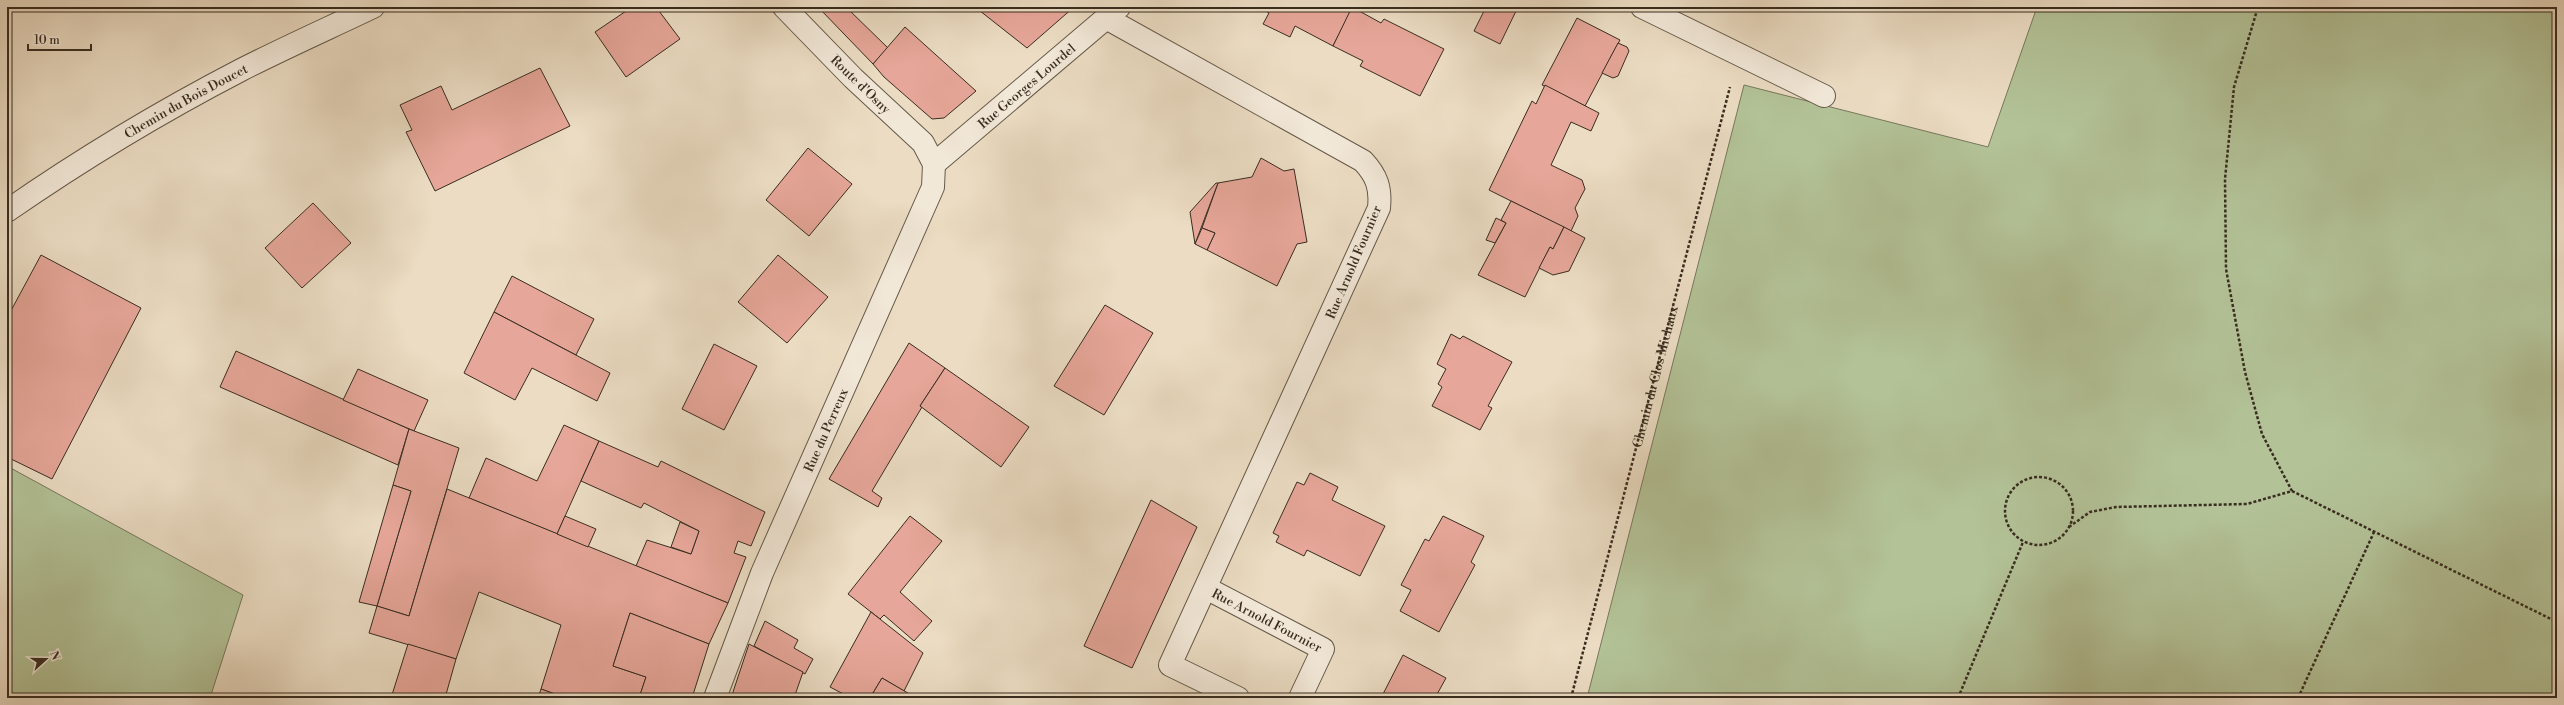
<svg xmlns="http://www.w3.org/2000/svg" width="2564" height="705" font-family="'Libre Bodoni',serif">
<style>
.green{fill:#b3c297;stroke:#76785c}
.building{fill:#e6a699;stroke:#382d20}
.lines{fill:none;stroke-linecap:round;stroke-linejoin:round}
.minor-casing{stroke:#655949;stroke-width:24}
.path{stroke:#382d20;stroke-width:2.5;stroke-dasharray:3 2;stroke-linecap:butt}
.minor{stroke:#f2e8d8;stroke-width:22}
.labels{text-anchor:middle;stroke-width:3;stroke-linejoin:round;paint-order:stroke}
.street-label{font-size:13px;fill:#382d20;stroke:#f2e8d8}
</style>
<rect width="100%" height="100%" fill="#ebdcc3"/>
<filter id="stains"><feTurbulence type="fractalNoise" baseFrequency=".005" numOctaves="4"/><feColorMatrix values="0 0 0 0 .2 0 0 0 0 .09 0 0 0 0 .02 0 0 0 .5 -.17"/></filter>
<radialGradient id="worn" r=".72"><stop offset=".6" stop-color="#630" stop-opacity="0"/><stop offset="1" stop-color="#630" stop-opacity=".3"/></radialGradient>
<g class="green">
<path d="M2037,7h520v691h-970l157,-613 244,62z"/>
<path d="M7,466l236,129 -33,103h-203z"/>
</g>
<g class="building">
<path d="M632,7h24l24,32 -54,38 -31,-45z"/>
<path d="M818,7h28l42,41 -15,16z"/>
<path d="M975,7h99l-47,41z"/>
<path d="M1266,7h87l-20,39 -38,-20 -5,11 -27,-13 6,-11 -5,-3z"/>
<path d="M1352,7l29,16 3,-4 60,30 -24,47 -60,-30 3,-5 -30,-15z"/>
<path d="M1486,7l31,2 -17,35 -26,-13z"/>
<path d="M1577,18l43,22 -35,66 -43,-21z"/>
<path d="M905,27l71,64 -32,27 -12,1 -48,-42 -11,-13z"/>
<path d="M1618,43l9,4 2,4 -11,25 -5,2 -11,-5z"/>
<path d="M540,68l30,58 -135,65 -29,-59 6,-2 -12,-25 41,-19 11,24z"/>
<path d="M1545,85l54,28 -8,18 -20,-9 -20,43 31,15 3,9 -10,19 3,8 -7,15 -82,-41 43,-89 4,3z"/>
<path d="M808,148l44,36 -43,52 -43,-36z"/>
<path d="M1261,158l23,13 10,-2 13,73 -10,2 -20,42 -70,-36 8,-17 -13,-5 16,-45 34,-6z"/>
<path d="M1216,183h2l-23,61 -5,-32z"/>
<path d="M1511,201l53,26 -11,22 -3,-2 -25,50 -47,-22 28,-52 -5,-3z"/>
<path d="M313,203l38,40 -49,45 -37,-40z"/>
<path d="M1496,218l10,5 -11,20 -9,-3z"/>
<path d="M1564,227l21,11 -16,33 -16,4 -14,-7 11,-21 3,2z"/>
<path d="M1202,228l13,5 -8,17 -12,-6z"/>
<path d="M41,255l100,53 -89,171 -45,-22v-139z"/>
<path d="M778,255l50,42 -41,46 -49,-41z"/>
<path d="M512,276l82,43 -18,36 -82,-43z"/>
<path d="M1105,305l48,28 -49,82 -50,-29z"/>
<path d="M494,312l116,61 -13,28 -65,-33 -17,32 -51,-27z"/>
<path d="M1451,334l9,5 3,-3 49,26 -24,44 4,2 -12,22 -48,-24 10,-19 -4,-3 8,-15 -9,-5z"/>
<path d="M909,343l36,25 -25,38 2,1 -50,84 10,7 -4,9 -49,-28z"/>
<path d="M714,344l43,22 -33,64 -42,-21z"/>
<path d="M236,351l173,78 -11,36 -178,-78z"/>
<path d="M945,368l84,59 -28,40 -81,-61z"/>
<path d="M358,369l70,31 -14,31 -71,-31z"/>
<path d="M564,425l35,16 -42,93 -88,-36 17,-40 51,23z"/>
<path d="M409,429l50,19 -50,168 -32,-10 34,-115 -18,-6z"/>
<path d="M599,441l59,26 3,-6 104,51 -14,34 -13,-5 -4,12 12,4 -18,46 -92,-37 11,-26 44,14 8,-23 -55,-28 -3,5 -60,-27z"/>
<path d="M1310,473l28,14 -6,13 53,26 -25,50 -53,-26 -3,6 -28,-14 3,-6 -6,-3 24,-51 7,3z"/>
<path d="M393,485l18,6 -34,115 -18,-4z"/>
<path d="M447,489l281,114 -19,41 -79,-31 -17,53 33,11 -7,21h-73l-25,-9 20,-64 -82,-33 -23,67 -87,-26 8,-27 32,10z"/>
<path d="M1151,500l46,27 -65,141 -48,-22z"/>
<path d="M565,516l31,13 -8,18 -31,-13z"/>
<path d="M910,516l32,25 -42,51 32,29 -18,20 -30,-26 -4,4 -32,-25z"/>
<path d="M1443,516l41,20 -13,26 4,3 -36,67 -39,-21 11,-21 -10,-5 24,-46 4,2z"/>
<path d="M680,522l19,9 -8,23 -20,-7z"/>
<path d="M871,612l52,41 -19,38 -22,-13 -12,20h-19l-21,-11z"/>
<path d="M630,613l79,31 -17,54h-53l7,-21 -33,-11z"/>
<path d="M765,621l33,19 -4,8 19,11 -8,15 -51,-28z"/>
<path d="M408,644l48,15 -11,39h-54z"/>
<path d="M749,644l54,28 -9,26h-63z"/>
<path d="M1403,655l43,23 -11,20h-54z"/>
<path d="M882,678l31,18 -1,2h-42z"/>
<path d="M541,689l25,9h-28z"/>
</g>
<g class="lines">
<g class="minor-casing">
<g id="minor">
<path d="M1642,7l182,89"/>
<path d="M1106,18l257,143c14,15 18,27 16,47l-209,457 68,33"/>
<path id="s2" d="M934,164l185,-157"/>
<path id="s3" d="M7,211c75,-52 153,-99 234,-141 43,-22 88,-42 132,-63"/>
<path id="s4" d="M1206,588l117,61 -23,49"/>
<path id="s5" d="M715,698l47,-125 171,-386 1,-23 -11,-21 -70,-65 -69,-71"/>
</g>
</g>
<g class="path">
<circle cx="2039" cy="511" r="34"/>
<path d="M2292,491l265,131"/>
<path d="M2069,527l21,-15 26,-5 131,-3 45,-13 -30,-57 -17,-62 -19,-103 -1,-90 9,-92 24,-80"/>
<path id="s1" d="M1571,698l159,-611"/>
<path d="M1958,698l65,-156"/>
<path d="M2298,698l76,-166"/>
</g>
<use href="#minor" class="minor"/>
</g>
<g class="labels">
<g class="street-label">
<text transform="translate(861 84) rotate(44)" y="5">Route d'Osny</text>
<text dy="5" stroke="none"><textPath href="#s2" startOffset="121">Rue Georges Lourdel</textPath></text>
<text dy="5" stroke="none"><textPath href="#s3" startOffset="210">Chemin du Bois Doucet</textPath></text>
<text transform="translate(1353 262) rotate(-67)" y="5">Rue Arnold Fournier</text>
<text dy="5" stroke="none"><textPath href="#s1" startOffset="332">Chemin du Clos Michaux</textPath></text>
<text dy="5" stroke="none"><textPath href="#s5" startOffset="290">Rue du Perreux</textPath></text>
<text dy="5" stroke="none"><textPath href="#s4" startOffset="69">Rue Arnold Fournier</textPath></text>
</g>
</g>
<rect width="2564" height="705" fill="none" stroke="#ebdcc3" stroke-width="24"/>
<rect x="8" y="8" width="2548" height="689" fill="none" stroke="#382d20" stroke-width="2"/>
<rect x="12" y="12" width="2540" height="681" fill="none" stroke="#382d20"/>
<g transform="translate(46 659) rotate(69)" stroke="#f2e8d8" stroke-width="3" paint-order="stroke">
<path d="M0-3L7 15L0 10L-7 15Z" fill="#382d20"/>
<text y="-6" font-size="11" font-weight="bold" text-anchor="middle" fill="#382d20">N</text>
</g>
<path d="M28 44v6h63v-6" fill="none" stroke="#382d20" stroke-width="2"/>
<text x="34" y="44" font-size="12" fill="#382d20" stroke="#f2e8d8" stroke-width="3" paint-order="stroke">10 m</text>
<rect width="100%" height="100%" filter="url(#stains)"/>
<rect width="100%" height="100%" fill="url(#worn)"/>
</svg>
